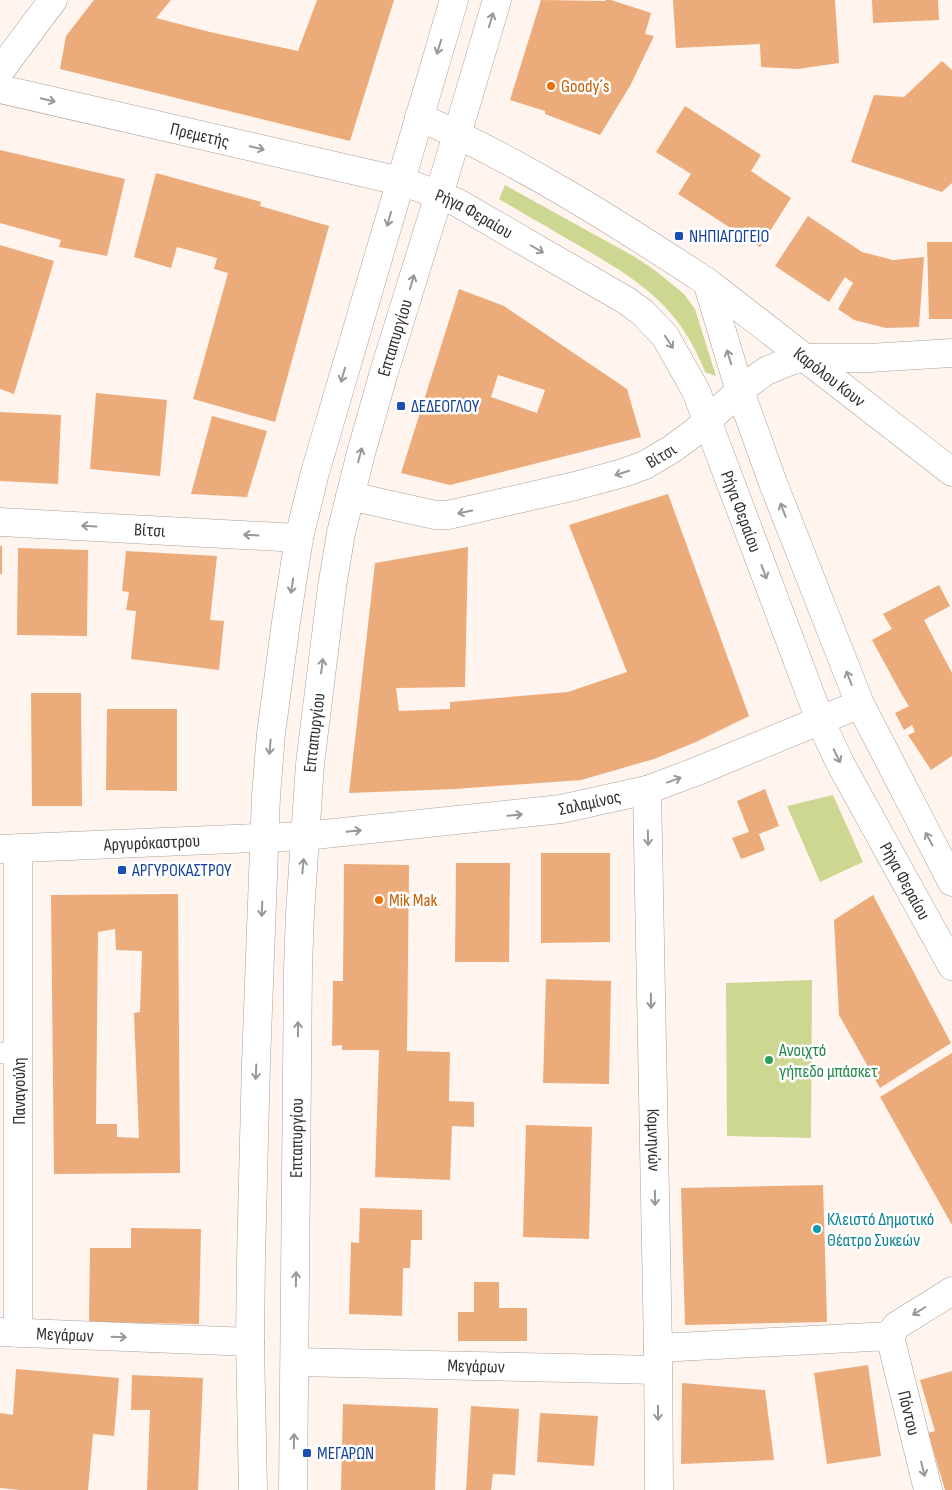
<svg xmlns="http://www.w3.org/2000/svg" width="952" height="1490" font-family="'Sofia Sans Condensed',sans-serif">
<style>
.green{fill:#ced791}
.building{fill:#ecab7a;fill-rule:evenodd}
.lines{fill:none;stroke-linecap:round;stroke-linejoin:round}
.service-casing{stroke:#a9a09a;stroke-width:22}
.pedestrian-casing{stroke:#a9a09a;stroke-width:29}
.minor-casing{stroke:#a9a09a;stroke-width:29}
.tertiary-casing{stroke:#a9a09a;stroke-width:29}
.secondary-casing{stroke:#a9a09a;stroke-width:29}
.service{stroke:#fff;stroke-width:21}
.pedestrian{stroke:#fff;stroke-width:28}
.minor{stroke:#fff;stroke-width:28}
.tertiary{stroke:#fff;stroke-width:28}
.secondary{stroke:#fff;stroke-width:28}
.oneway{stroke:#9a9896}
.food-dot{fill:#e8710a;stroke:#fff;stroke-width:2}
.transit-dot{fill:#1a4fb4;stroke:#fff;stroke-width:2}
.leisure-dot{fill:#2e9e5b;stroke:#fff;stroke-width:2}
.culture-dot{fill:#0f9aa8;stroke:#fff;stroke-width:2}
.labels{text-anchor:middle;stroke-width:5;stroke-linejoin:round;paint-order:stroke}
.food-label{font-size:18px;fill:#c56008;stroke:#fff;text-anchor:start}
.street-label{font-size:18px;fill:#34302e;stroke:#fff}
.transit-label{font-size:18px;fill:#164399;stroke:#fff;text-anchor:start}
.leisure-label{font-size:18px;fill:#27864d;stroke:#fff;text-anchor:start}
.culture-label{font-size:18px;fill:#0d838f;stroke:#fff;text-anchor:start}
</style>
<rect width="100%" height="100%" fill="#fff5ee"/>
<g class="green">
<path d="M505,185l130,72 21,14 28,23 11,15 21,67 -11,-4c-26,-67 -67,-92 -127,-127 -26,-15 -52,-30 -79,-46z"/>
<path d="M833,795l30,67 -43,20 -33,-76z"/>
<path d="M812,980l-1,158 -84,-2 -1,-153z"/>
</g>
<g class="building">
<path d="M94,0h77l-15,18 54,14 88,19 19,-51h77l-44,141 -290,-72 6,-33z"/>
<path d="M541,0l64,1v-1h6l40,13 -6,21 9,2 -24,50 -30,49 -55,-21v-3l-35,-11z"/>
<path d="M673,0h162l4,63 -41,6 -37,-2 -1,-23 -84,4z"/>
<path d="M872,0h66l1,20 -66,3z"/>
<path d="M942,61l10,9v113l-10,9 -91,-30 23,-67 30,2z"/>
<path d="M685,106l76,49 -10,16 40,27 -31,49 -82,-53 13,-20 -35,-22z"/>
<path d="M0,150l125,29 -18,77 -48,-9 2,-7 -61,-17z"/>
<path d="M156,173l105,29 -1,4 69,20 -54,196 -82,-23 35,-126 -14,-4 3,-11 -40,-11 -6,21 -37,-11z"/>
<path d="M808,216l54,36 31,8 31,-3 -5,70 -33,1 -32,-8 -16,-11 15,-26 -8,-6 -16,25 -54,-36z"/>
<path d="M927,242h25v77h-23z"/>
<path d="M0,245l54,16 -40,133 -14,-5z"/>
<path d="M459,289l45,17 123,83 14,48 -191,48 -49,-12zM498,375l47,15 -8,23 -46,-16z"/>
<path d="M96,393l71,7 -7,76 -70,-7z"/>
<path d="M0,412l61,3 -3,69 -58,-3z"/>
<path d="M212,416l55,15 -20,66 -56,-3z"/>
<path d="M668,494l81,222 -53,26 -42,17 -73,21 -127,9 -105,4 26,-230 93,-16 -3,140 -69,1 3,23 51,-2v-7l118,-10 59,-20 -58,-147z"/>
<rect x="0" y="546" width="2" height="28"/>
<path d="M18,548l70,2 -1,86 -70,-1z"/>
<path d="M126,551l91,5 -7,64 14,1 -5,49 -88,-11 5,-48 -10,-1 3,-18 -7,-1z"/>
<path d="M939,585l11,21 -26,14 28,53v83l-21,14 -23,-35 7,-3 -3,-7 -8,5 -9,-17 14,-7 -7,-11 -30,-55 20,-11 -9,-15z"/>
<path d="M31,693h50l1,113h-50z"/>
<path d="M107,709h70v82l-71,-1z"/>
<path d="M765,789l14,37 -20,8 6,16 -24,9 -9,-21 17,-6 -12,-31z"/>
<path d="M541,853h69v89l-69,1z"/>
<path d="M456,863h54l-1,99h-54z"/>
<path d="M344,864l65,1 -2,186 43,1 -1,49 25,1v25l-22,-1 -2,54 -75,-3 4,-127h-37v-5l-10,1 1,-65h10z"/>
<path d="M178,894l2,279 -126,1 -3,-279zM115,929l1,21 26,1 -2,61 -6,1 5,125 -22,-1v-13h-21l2,-192z"/>
<path d="M873,895l78,148 -71,45 -41,-73 -5,-95z"/>
<path d="M546,979l65,2 -2,103 -66,-1z"/>
<path d="M952,1053v172l-72,-128z"/>
<path d="M526,1125l66,2 -3,112 -66,-2z"/>
<path d="M823,1185l4,137 -142,3 -4,-137z"/>
<path d="M360,1208l62,2v30h-11l-1,28h-7l-1,48 -53,-2 2,-72 8,1z"/>
<path d="M131,1228l70,1 -2,95 -110,-2 1,-74h41z"/>
<path d="M474,1282h25v26h28v33h-69v-29h16z"/>
<path d="M868,1365l13,91 -54,8 -13,-91z"/>
<path d="M16,1369l103,9 -5,58 -21,-2 -5,56h-67l-21,-2v-75l13,2z"/>
<path d="M952,1371v119h-7l-17,-57 7,-2 -15,-51z"/>
<path d="M132,1375l71,3 -5,112h-51l3,-80h-19z"/>
<path d="M682,1383l83,7 9,70 -93,4z"/>
<path d="M343,1404l95,4 -3,82h-94z"/>
<path d="M471,1406l48,3 -4,66 -22,-1 -2,16h-25z"/>
<path d="M540,1413l58,3 -4,50 -57,-4z"/>
</g>
<g class="lines">
<g class="service-casing">
<path id="service" d="M0,1053h19"/>
</g>
<g class="pedestrian-casing">
<path id="pedestrian" d="M658,1348l232,-12"/>
</g>
<g class="minor-casing">
<g id="minor">
<path d="M0,71l53,-71"/>
<path id="s1" d="M0,89l400,92"/>
<path id="s2" d="M350,496l85,19h13l127,-29 48,-13 22,-8 27,-16 23,-17 49,-45 22,-16 24,-10 17,-3h62l83,-5"/>
<path id="s3" d="M0,522l299,16"/>
<path id="s4" d="M647,790l11,558 1,142"/>
<path d="M18,848v485"/>
<path id="s5" d="M0,849l305,-13 256,-27 86,-19 48,-18 165,-68"/>
<path id="s6" d="M1,1332l249,10"/>
<path id="s7" d="M295,1362l363,8"/>
<path d="M928,1490l-38,-154 6,-10 56,-35"/>
</g>
</g>
<g class="tertiary-casing">
<g id="tertiary">
<path d="M419,117c102,45 195,104 288,165l33,109 33,92 87,221 92,178"/>
<path id="s8" d="M400,181l23,8 35,14 93,54 76,44 15,11 23,24 31,55 124,329 20,43 112,203"/>
<path id="s9" d="M707,282l245,190"/>
</g>
</g>
<g class="secondary-casing">
<g id="secondary">
<path d="M253,1490l-3,-148 1,-84 5,-195 10,-267 5,-62 15,-112 13,-84 15,-62 140,-476"/>
<path id="s10" d="M293,1490l5,-522 2,-55 10,-149 22,-177 9,-54 20,-80 23,-81 55,-177 58,-195"/>
</g>
</g>
<use href="#service" class="service"/>
<use href="#pedestrian" class="pedestrian"/>
<use href="#minor" class="minor"/>
<use href="#tertiary" class="tertiary"/>
<use href="#secondary" class="secondary"/>
</g>
<defs><path id="oneway-shaft" d="M-6 0H5M1.5-3L5.5 0L1.5 3" fill="none" stroke-width="1.6" stroke-linecap="round" stroke-linejoin="round" transform="scale(1.25)"/></defs>
<g class="oneway">
<use href="#oneway-shaft" transform="translate(491 20) rotate(-73)"/>
<use href="#oneway-shaft" transform="translate(439 47) rotate(107)"/>
<use href="#oneway-shaft" transform="translate(48 100) rotate(13)"/>
<use href="#oneway-shaft" transform="translate(257 148) rotate(13)"/>
<use href="#oneway-shaft" transform="translate(389 219) rotate(106)"/>
<use href="#oneway-shaft" transform="translate(537 249) rotate(30)"/>
<use href="#oneway-shaft" transform="translate(412 282) rotate(-73)"/>
<use href="#oneway-shaft" transform="translate(669 342) rotate(57)"/>
<use href="#oneway-shaft" transform="translate(729 357) rotate(-107)"/>
<use href="#oneway-shaft" transform="translate(343 375) rotate(106)"/>
<use href="#oneway-shaft" transform="translate(360 455) rotate(-75)"/>
<use href="#oneway-shaft" transform="translate(622 473) rotate(162)"/>
<use href="#oneway-shaft" transform="translate(783 510) rotate(-111)"/>
<use href="#oneway-shaft" transform="translate(465 512) rotate(168)"/>
<use href="#oneway-shaft" transform="translate(89 526) rotate(-177)"/>
<use href="#oneway-shaft" transform="translate(251 535) rotate(-177)"/>
<use href="#oneway-shaft" transform="translate(764 572) rotate(70)"/>
<use href="#oneway-shaft" transform="translate(292 586) rotate(99)"/>
<use href="#oneway-shaft" transform="translate(322 666) rotate(-83)"/>
<use href="#oneway-shaft" transform="translate(849 678) rotate(-111)"/>
<use href="#oneway-shaft" transform="translate(270 747) rotate(95)"/>
<use href="#oneway-shaft" transform="translate(837 756) rotate(64)"/>
<use href="#oneway-shaft" transform="translate(674 780) rotate(-20)"/>
<use href="#oneway-shaft" transform="translate(515 815) rotate(-6)"/>
<use href="#oneway-shaft" transform="translate(354 831) rotate(-6)"/>
<use href="#oneway-shaft" transform="translate(648 838) rotate(89)"/>
<use href="#oneway-shaft" transform="translate(929 839) rotate(-118)"/>
<use href="#oneway-shaft" transform="translate(303 866) rotate(-85)"/>
<use href="#oneway-shaft" transform="translate(262 909) rotate(92)"/>
<use href="#oneway-shaft" transform="translate(651 1001) rotate(89)"/>
<use href="#oneway-shaft" transform="translate(298 1029) rotate(-90)"/>
<use href="#oneway-shaft" transform="translate(256 1072) rotate(92)"/>
<use href="#oneway-shaft" transform="translate(655 1198) rotate(89)"/>
<use href="#oneway-shaft" transform="translate(296 1279) rotate(-89)"/>
<use href="#oneway-shaft" transform="translate(919 1311) rotate(148)"/>
<use href="#oneway-shaft" transform="translate(119 1337) rotate(2)"/>
<use href="#oneway-shaft" transform="translate(658 1413) rotate(90)"/>
<use href="#oneway-shaft" transform="translate(294 1441) rotate(-89)"/>
<use href="#oneway-shaft" transform="translate(923 1469) rotate(76)"/>
</g>
<g class="food-dot">
<circle cx="551" cy="86" r="5"/>
<circle cx="379" cy="900" r="5"/>
</g>
<g class="transit-dot">
<rect x="674" y="231" width="10" height="10" rx="2.5"/>
<rect x="396" y="401" width="10" height="10" rx="2.5"/>
<rect x="117" y="865" width="10" height="10" rx="2.5"/>
<rect x="302" y="1448" width="10" height="10" rx="2.5"/>
</g>
<circle class="leisure-dot" cx="769" cy="1060" r="5"/>
<circle class="culture-dot" cx="817" cy="1229" r="5"/>
<g class="labels">
<g class="food-label">
<text x="561" y="92">Goody´s</text>
<text x="389" y="906">Mik Mak</text>
</g>
<g class="street-label">
<text dy="6" stroke="none"><textPath href="#s1" startOffset="205">Πρεμετής</textPath></text>
<text dy="6" stroke="none"><textPath href="#s8" startOffset="81">Ρήγα Φεραίου</textPath></text>
<text dy="6" stroke="none"><textPath href="#s10" startOffset="1162">Επταπυργίου</textPath></text>
<text dy="6" stroke="none"><textPath href="#s9" startOffset="155">Καρόλου Κουν</textPath></text>
<text dy="6" stroke="none"><textPath href="#s2" startOffset="322">Βίτσι</textPath></text>
<text dy="6" stroke="none"><textPath href="#s8" startOffset="501">Ρήγα Φεραίου</textPath></text>
<text dy="6" stroke="none"><textPath href="#s3" startOffset="150">Βίτσι</textPath></text>
<text dy="6" stroke="none"><textPath href="#s10" startOffset="758">Επταπυργίου</textPath></text>
<text dy="6" stroke="none"><textPath href="#s5" startOffset="592">Σαλαμίνος</textPath></text>
<text dy="6" stroke="none"><textPath href="#s5" startOffset="152">Αργυρόκαστρου</textPath></text>
<text dy="6" stroke="none"><textPath href="#s8" startOffset="906">Ρήγα Φεραίου</textPath></text>
<text transform="translate(19 1091) rotate(-90)" y="6">Παναγούλη</text>
<text dy="6" stroke="none"><textPath href="#s10" startOffset="352">Επταπυργίου</textPath></text>
<text dy="6" stroke="none"><textPath href="#s4" startOffset="350">Κομνηνών</textPath></text>
<text dy="6" stroke="none"><textPath href="#s6" startOffset="64">Μεγάρων</textPath></text>
<text dy="6" stroke="none"><textPath href="#s7" startOffset="181">Μεγάρων</textPath></text>
<text transform="translate(909 1413) rotate(76)" y="6">Πόντου</text>
</g>
<g class="transit-label">
<text x="689" y="242">ΝΗΠΙΑΓΩΓΕΙΟ</text>
<text x="411" y="412">ΔΕΔΕΟΓΛΟΥ</text>
<text x="132" y="876">ΑΡΓΥΡΟΚΑΣΤΡΟΥ</text>
<text x="317" y="1459">ΜΕΓΑΡΩΝ</text>
</g>
<g class="leisure-label">
<text x="779" y="1056">Ανοιχτό<tspan x="779" dy="21">γήπεδο μπάσκετ</tspan></text>
</g>
<g class="culture-label">
<text x="827" y="1225">Κλειστό Δημοτικό<tspan x="827" dy="21">Θέατρο Συκεών</tspan></text>
</g>
</g>
</svg>
